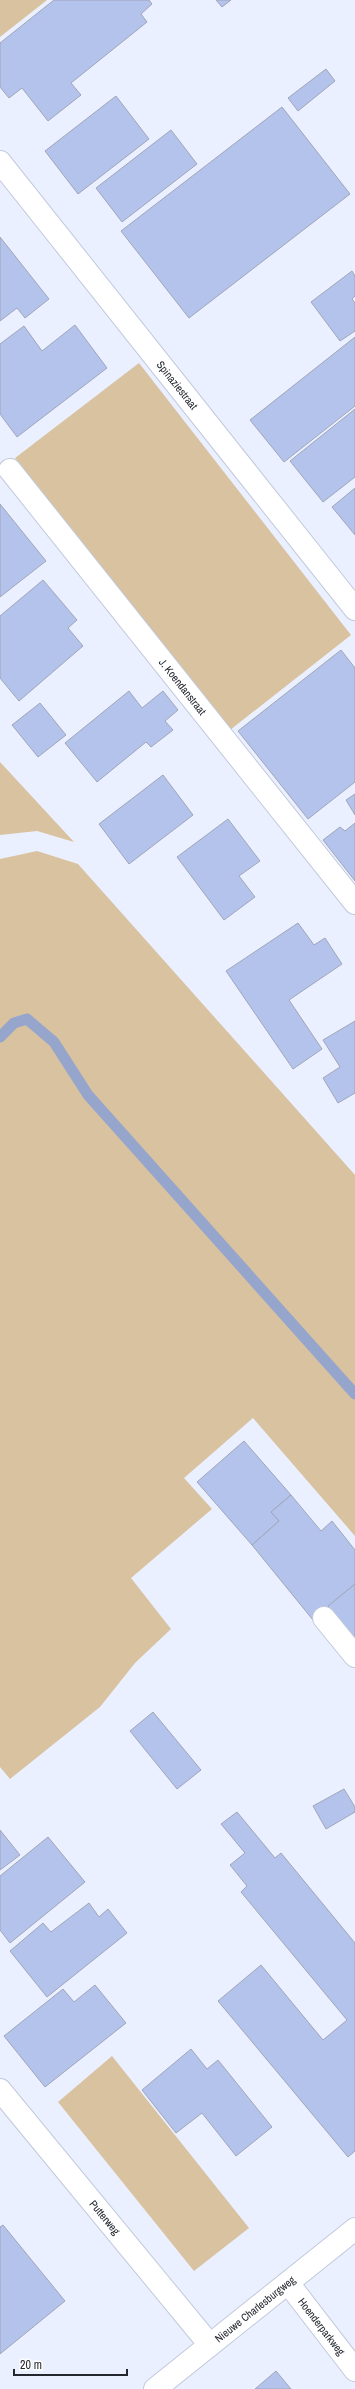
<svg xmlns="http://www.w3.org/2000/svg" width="355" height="2389" font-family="'Archivo Narrow',sans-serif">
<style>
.green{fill:#d9c2a0}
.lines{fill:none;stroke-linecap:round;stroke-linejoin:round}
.stream{stroke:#96a5cc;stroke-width:11}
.building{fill:#b4c3ec;stroke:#a0a6b8}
.minor-casing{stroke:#c2c9da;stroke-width:24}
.minor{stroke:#fff;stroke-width:22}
.labels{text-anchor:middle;stroke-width:3;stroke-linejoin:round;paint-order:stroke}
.street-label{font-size:11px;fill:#24272e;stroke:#fdfdfd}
</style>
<rect width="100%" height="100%" fill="#eaf0ff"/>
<g class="green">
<path d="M0,0h47l-47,37z"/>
<path d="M139,363l212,272 -121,95 -215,-272z"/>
<path d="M0,762l74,80 -37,-11 -37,4z"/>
<path d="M37,851l41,13 277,311v361l-102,-118 -69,60 28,31 -81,69 40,51 -36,34 -35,44 -90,72 -10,-12v-908z"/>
<path d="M112,2056l137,172 -55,43 -136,-169z"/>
</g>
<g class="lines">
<path class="stream" d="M0,1037l14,-14 13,-4 27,23 34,53 267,299"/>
</g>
<g class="building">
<path d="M54,0h95l3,4 -11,10 6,8 -76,61 10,12 -33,26 -26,-33 -13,10 -9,-11v-44z"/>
<path d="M216,0h15l-9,7z"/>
<path d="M326,69l9,12 -37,30 -10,-13z"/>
<path d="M116,96l33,43 -71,55 -33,-43z"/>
<path d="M282,107l68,87 -161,124 -68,-87z"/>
<path d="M171,130l26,34 -75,58 -26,-34z"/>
<path d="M0,237l49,62 -24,19 -8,-10 -17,13z"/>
<path d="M352,271l3,5v20l-3,3 3,4v28l-15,10 -29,-39z"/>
<path d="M75,325l32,43 -90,69 -17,-23v-70l24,-18 18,25z"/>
<path d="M355,337v69l-71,56 -34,-42z"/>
<path d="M355,409v68l-32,25 -33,-41z"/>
<path d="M355,488v47l-23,-28z"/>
<path d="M0,504l46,57 -46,36z"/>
<path d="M43,580l34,40 -9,8 15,18 -64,55 -19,-23v-62z"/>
<path d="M341,650l14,18v114l-47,37 -70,-88z"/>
<path d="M129,691l13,17 21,-17 15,19 -13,11 8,9 -22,17 -5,-5 -49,40 -32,-39z"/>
<path d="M40,703l26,32 -28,22 -26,-32z"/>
<path d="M163,775l30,40 -64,49 -30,-40z"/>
<path d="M355,794v21l-9,-15z"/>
<path d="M228,819l32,42 -21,15 16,21 -31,23 -47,-63z"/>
<path d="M355,823v58l-32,-41 17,-13 5,4z"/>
<path d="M298,923l16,22 11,-7 17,26 -53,36 33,49 -29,20 -67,-98z"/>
<path d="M355,1021v72l-17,10 -15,-25 17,-11 -17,-27z"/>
<path d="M244,1441l47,54 -20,17 8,9 -27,24 -55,-63z"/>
<path d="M291,1495l30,36 11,-10 23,29v34l-42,36 -61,-75 27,-24 -8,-9z"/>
<path d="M355,1584v54l-27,-32z"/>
<path d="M153,1712l48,58 -24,19 -47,-58z"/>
<path d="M344,1789l11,18v5l-29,17 -13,-23z"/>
<path d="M237,1812l38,46 6,-5 74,90v208l-7,6 -130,-156 43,-36 62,75 24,-20 -106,-128 6,-6 -17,-21 15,-12 -24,-29z"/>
<path d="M0,1830l20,25 -20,15z"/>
<path d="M48,1837l37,45 -75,61 -10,-13v-54z"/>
<path d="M89,1903l10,14 9,-8 19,24 -80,64 -37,-46 33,-28 8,9z"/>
<path d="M95,1985l31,38 -81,64 -41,-51 59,-47 11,13z"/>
<path d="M191,2049l16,20 11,-9 54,67 -36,29 -34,-43 -26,20 -34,-43z"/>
<path d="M3,2225l62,76 -65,53v-127z"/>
<path d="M276,2371l15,18h-36z"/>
</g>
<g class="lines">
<g class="minor-casing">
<g id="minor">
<path id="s1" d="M0,162l355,447"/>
<path id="s2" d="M10,470l345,433"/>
<path d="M324,1618l31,38"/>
<path id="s3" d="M0,2090l210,255"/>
<path id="s4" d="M288,2283l67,87"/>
<path id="s5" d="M155,2389l200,-160"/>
</g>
</g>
<use href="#minor" class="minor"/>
</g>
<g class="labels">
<g class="street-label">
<text dy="4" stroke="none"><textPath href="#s1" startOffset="285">Spinaziestraat</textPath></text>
<text dy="4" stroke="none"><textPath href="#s2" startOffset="277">J. Koendanstraat</textPath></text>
<text dy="4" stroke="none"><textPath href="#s3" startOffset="165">Putterweg</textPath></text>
<text dy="4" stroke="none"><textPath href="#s5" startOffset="128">Nieuwe Charlesburgweg</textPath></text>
<text dy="4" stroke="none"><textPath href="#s4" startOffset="55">Hoenderparkweg</textPath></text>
</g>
</g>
<path d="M14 2369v6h113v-6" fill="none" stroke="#24272e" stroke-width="2"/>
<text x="20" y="2369" font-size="12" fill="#24272e" stroke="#fdfdfd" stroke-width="3" paint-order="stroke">20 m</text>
</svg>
